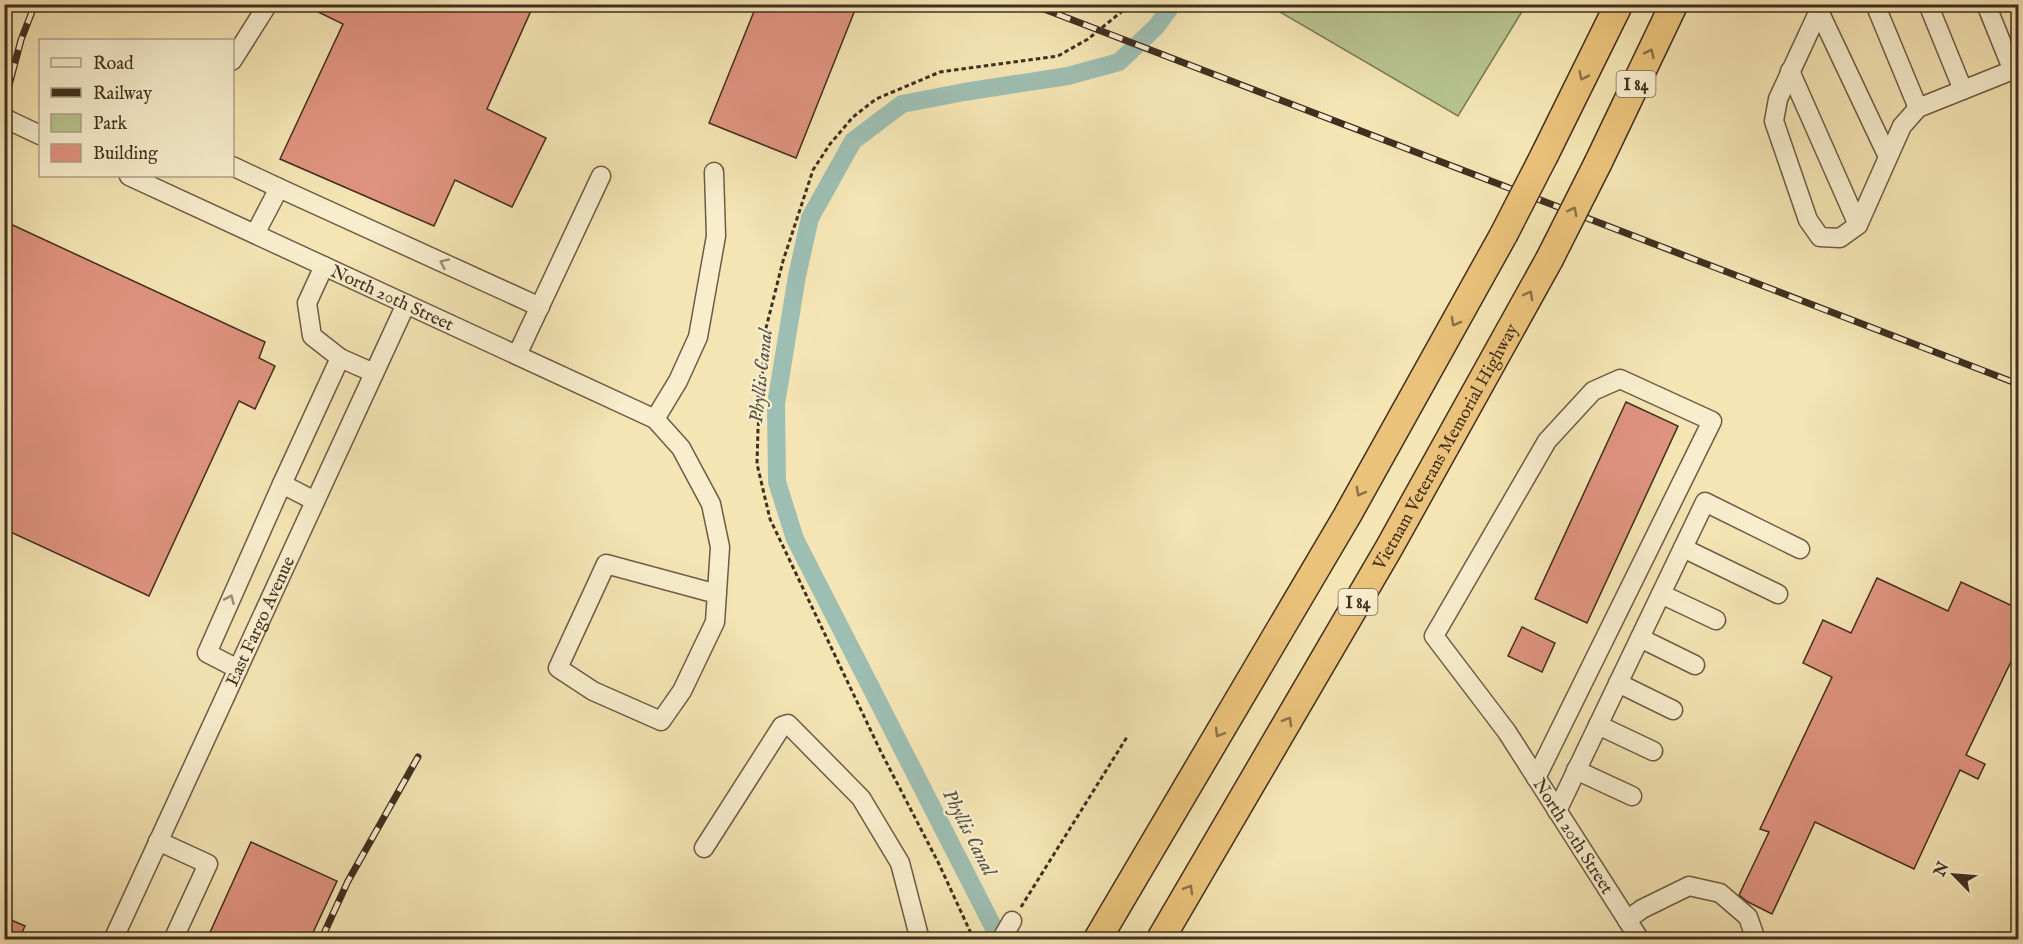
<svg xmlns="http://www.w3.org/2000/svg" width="2023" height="944" font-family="'IM FELL English',serif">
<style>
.green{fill:#b8c590;stroke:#7c7a58;stroke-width:1.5}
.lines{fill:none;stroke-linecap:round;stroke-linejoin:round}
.canal{stroke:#9dbeb2;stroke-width:18}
.building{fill:#e09480;stroke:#402f20;stroke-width:1.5}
.minor-casing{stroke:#6d5c45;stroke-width:21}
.highway-casing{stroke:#402f20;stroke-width:30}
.path{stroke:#402f20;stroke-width:3;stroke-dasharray:4.5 3;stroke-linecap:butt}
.minor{stroke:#f8eece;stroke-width:18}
.highway{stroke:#eac27a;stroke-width:27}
.rail-casing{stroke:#402f20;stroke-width:7}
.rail{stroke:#f8eece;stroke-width:4.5;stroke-dasharray:14;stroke-linecap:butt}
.highway-bridge-casing{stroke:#402f20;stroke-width:30;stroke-linecap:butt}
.highway-bridge{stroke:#eac27a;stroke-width:27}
.oneway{stroke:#8c7148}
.oneway2{stroke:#9c8e77}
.labels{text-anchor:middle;stroke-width:4.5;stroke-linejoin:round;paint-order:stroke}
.shield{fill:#f8eece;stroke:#776854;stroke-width:1.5}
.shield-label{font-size:16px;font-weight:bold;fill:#402f20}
.street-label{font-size:18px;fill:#402f20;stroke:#f8eece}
.water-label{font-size:20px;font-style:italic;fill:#575344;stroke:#f8eece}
</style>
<rect width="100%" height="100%" fill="#f5e5b4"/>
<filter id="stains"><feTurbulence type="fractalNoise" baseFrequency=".00333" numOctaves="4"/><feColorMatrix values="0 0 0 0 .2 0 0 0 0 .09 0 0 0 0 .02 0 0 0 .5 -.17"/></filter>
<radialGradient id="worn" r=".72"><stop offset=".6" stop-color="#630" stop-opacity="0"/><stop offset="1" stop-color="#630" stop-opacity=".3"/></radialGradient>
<path class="green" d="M1268,5h258l-68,111z"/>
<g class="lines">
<path class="canal" d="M1000,940l-205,-401 -18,-57 -1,-78 21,-128 13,-58 43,-77 49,-37 62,-12 104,-16 51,-14 37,-35 17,-23"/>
</g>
<g class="building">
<path d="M302,4h232l-47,105 59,29 -34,69 -57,-27 -21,46 -154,-67 63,-135z"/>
<path d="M757,4h83l15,6 -59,148 -87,-35z"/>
<path d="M4,221l261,121 -6,16 16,8 -20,43 -16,-8 -90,195 -145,-67z"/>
<path d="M1626,402l52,24 -91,197 -52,-24z"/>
<path d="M1877,578l71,33 13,-29 58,27v36l-53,110 19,9 -7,15 -18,-9 -46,99 -99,-47 -43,92 -24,-12 -9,-7 30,-63 -9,-3 72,-152 -29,-14 20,-43 28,13z"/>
<path d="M1522,627l33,16 -13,29 -34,-16z"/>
<path d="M251,842l86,39 -27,58h-103z"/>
<path d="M4,917l21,9 -6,13h-15z"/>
</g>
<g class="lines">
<g class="minor-casing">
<g id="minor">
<path d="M1822,4l-44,95 -4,22 34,99 12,17 20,1 18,-13 44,-99 16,-18 100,-40"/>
<path d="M1875,4l43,104"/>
<path d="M1928,4l35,86"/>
<path d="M1986,4l27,67"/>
<path d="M1819,11l69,146"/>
<path d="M232,61l36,-57"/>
<path d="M1790,71l68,154"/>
<path d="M4,118l36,17"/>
<path d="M232,166l47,22"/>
<path id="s1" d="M129,176l526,243 26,29 30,56 9,43 -5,75 -33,69 -21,30 -68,-30 -35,-23 48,-104 111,30"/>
<path d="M255,234l24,-46 261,119"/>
<path d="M324,266l-17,37 5,33 28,22"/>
<path d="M517,355l84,-179"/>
<path d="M655,419l23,-38 20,-44 18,-101 -2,-64"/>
<path d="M315,501l-33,-17 58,-126 34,15"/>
<path d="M1683,548l95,46"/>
<path d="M1661,594l55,26"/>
<path d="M1640,638l55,27"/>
<path d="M238,669l-31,-16 75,-169"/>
<path d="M1618,683l55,27"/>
<path d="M1598,725l55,26"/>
<path d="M1576,770l56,26"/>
<path id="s2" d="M1536,778l176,-357 -92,-42 -27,12 -46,50 -113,195 73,96 133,208"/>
<path d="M1557,811l148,-309 95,47"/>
<path d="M158,841l50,23 -35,76"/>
<path d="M704,848l78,-122 6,-2 73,74 39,65 20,77"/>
<path d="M1627,920l15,-11 47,-23 31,7 28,24 8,23"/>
<path id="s3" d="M113,940l293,-636"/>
<path d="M1001,940l11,-19"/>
</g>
</g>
<g class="highway-casing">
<g id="highway">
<path d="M1545,154l74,-150"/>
<path d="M1598,163l76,-159"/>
<path d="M1097,940l250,-424 157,-282"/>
<path id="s4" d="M1160,940l229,-392 160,-288"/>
</g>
</g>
<g class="path">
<path d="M1021,907l106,-170"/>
<path d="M974,940l-35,-76 -58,-112 -111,-233 -13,-55 1,-35 8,-101 17,-67 30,-91 17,-26 23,-27 23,-18 64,-27 118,-16 30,-17 43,-35"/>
</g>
<use href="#minor" class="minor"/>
<use href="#highway" class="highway"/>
<g class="rail-casing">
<g id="rail">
<path d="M1031,4l987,380"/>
<path d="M4,104l17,-64 14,-36"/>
<path d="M321,940l27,-59 70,-124"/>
</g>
</g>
<use href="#rail" class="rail"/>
<g class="highway-bridge-casing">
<g id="highway-bridge">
<path d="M1504,234l41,-80"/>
<path d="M1549,260l49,-97"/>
</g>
</g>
<use href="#highway-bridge" class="highway-bridge"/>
</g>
<defs><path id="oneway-chevron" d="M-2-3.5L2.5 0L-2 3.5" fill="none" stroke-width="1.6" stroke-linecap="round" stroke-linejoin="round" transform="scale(1.5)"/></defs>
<g class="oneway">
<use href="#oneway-chevron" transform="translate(1650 53) rotate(-64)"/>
<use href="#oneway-chevron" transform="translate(1583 76) rotate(116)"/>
<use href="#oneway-chevron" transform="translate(1573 211) rotate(-63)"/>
<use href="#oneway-chevron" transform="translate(1529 295) rotate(-61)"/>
<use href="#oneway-chevron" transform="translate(1455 322) rotate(119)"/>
<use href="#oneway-chevron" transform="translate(1360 492) rotate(119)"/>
<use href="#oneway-chevron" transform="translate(1288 721) rotate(-60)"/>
<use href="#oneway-chevron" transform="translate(1219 733) rotate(121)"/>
<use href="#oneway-chevron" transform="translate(1189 889) rotate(-60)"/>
</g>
<g class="oneway2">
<use href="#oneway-chevron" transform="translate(444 263) rotate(-155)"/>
<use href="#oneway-chevron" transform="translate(230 599) rotate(-66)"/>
</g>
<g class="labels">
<g class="shield">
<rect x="1616.5" y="71" width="39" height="26" rx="4.5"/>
<rect x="1338.5" y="589" width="39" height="26" rx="4.5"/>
</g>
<g class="shield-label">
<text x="1636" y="90">I 84</text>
<text x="1358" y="608">I 84</text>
</g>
<g class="street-label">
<text dy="6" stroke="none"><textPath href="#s1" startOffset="290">North 20th Street</textPath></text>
<text dy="6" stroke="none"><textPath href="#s4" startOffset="570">Vietnam Veterans Memorial Highway</textPath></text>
<text dy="6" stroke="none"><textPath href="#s3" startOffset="351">East Fargo Avenue</textPath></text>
<text dy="6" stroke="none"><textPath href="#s2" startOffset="1066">North 20th Street</textPath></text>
</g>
<g class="water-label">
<text transform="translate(760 376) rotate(-84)" y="7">Phyllis Canal</text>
<text transform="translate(970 832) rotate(63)" y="7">Phyllis Canal</text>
</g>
</g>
<rect width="2023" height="944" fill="none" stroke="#f5e5b4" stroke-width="24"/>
<rect x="6" y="6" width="2011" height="932" fill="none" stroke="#402f20" stroke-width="3"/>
<rect x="12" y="12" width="1999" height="920" fill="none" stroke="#402f20" stroke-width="1.5"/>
<rect x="39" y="39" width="195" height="138" fill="#f8eece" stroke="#aea288" stroke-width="1.5"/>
<rect x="51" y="58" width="30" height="9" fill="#f8eece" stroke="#aea288" stroke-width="1.5"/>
<text x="93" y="69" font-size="18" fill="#402f20">Road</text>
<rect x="51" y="88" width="30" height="9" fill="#402f20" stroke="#aea288" stroke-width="1.5"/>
<text x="93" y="99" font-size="18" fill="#402f20">Railway</text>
<rect x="51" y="114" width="30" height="18" fill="#b8c590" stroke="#aea288" stroke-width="1.5"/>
<text x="93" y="129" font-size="18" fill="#402f20">Park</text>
<rect x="51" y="144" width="30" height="18" fill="#e09480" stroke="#aea288" stroke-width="1.5"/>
<text x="93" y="159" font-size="18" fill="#402f20">Building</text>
<g transform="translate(1954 875) rotate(295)" stroke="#f8eece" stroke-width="4.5" paint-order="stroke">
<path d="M0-4.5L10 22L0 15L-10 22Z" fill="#402f20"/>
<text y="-9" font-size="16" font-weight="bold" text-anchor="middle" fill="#402f20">N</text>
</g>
<rect width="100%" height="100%" filter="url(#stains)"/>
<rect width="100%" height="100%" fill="url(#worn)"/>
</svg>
